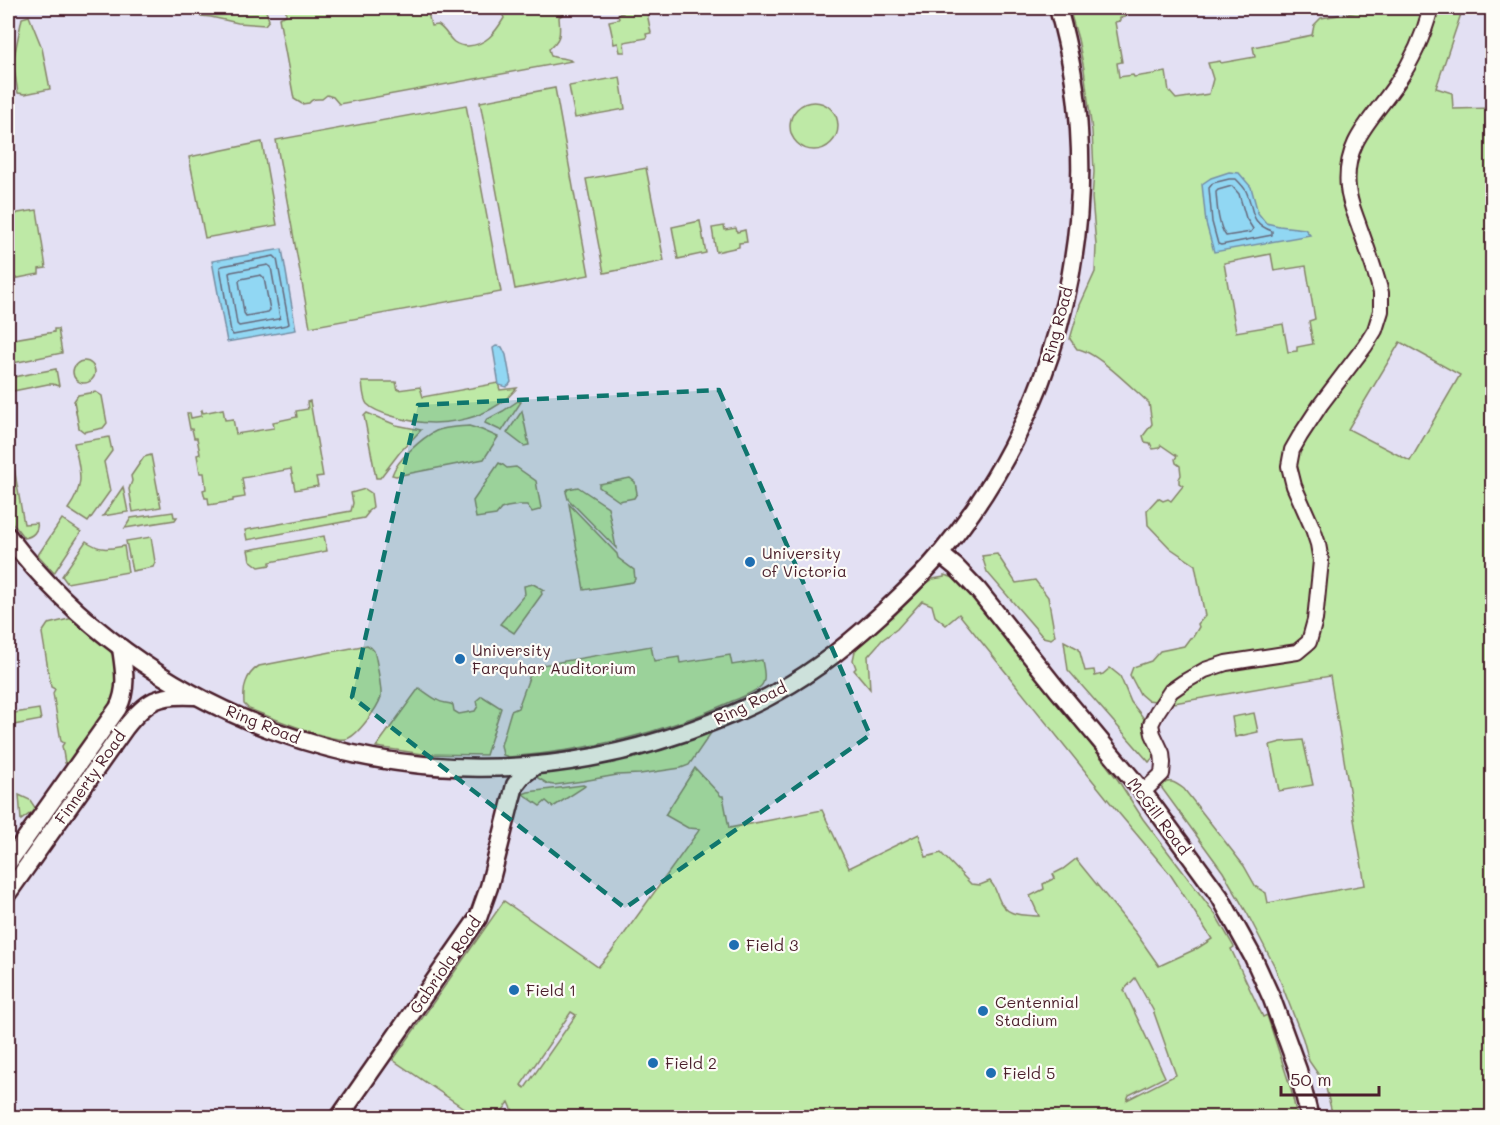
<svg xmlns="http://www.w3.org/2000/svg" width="1500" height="1125" font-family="Mali,sans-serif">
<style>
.built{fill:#e3e0f3}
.green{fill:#bee9a6;stroke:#848468;stroke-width:1.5;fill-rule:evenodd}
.water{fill:#91d7f3;stroke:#758da3;stroke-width:1.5}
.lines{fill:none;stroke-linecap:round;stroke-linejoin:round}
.shore{stroke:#66697b;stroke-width:1.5}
.minor-casing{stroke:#4a1f2b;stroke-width:18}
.tertiary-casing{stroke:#4a1f2b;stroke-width:21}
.minor{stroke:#fdfcf7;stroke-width:14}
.tertiary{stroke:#fdfcf7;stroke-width:16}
.marked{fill:#0f766e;fill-opacity:0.2;stroke:#0f766e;stroke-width:4.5;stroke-dasharray:12 8;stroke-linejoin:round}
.poi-dot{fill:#1f6fb2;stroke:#fdfcf7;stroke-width:2}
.labels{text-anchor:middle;stroke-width:4.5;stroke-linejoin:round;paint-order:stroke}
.street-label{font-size:16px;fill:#4a1f2b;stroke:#fdfcf7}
.poi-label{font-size:16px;fill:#4a1f2b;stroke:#fdfcf7;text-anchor:start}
</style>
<rect width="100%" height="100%" fill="#f1eff5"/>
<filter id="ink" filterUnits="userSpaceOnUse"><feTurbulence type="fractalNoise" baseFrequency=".0167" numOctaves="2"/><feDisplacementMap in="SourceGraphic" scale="12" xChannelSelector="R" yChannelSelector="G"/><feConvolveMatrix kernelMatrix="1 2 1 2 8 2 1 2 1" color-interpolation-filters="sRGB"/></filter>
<g filter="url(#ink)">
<rect class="built" x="8" y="8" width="1484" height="1109"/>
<g class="green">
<path d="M189,8h76l4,12 -4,5 -27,-2 -27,-6 -10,-1z"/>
<path d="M286,8h141l4,18 7,-1c7,4 10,12 16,17 4,3 9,4 14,4 18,-1 27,-13 36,-28l-4,-10h72l-13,9c1,16 3,21 -10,32l2,7c8,3 14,1 21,5l-233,43 -6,-7 -6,-2 -5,4c-6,0 -9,-1 -13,4l-7,1 -8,-5 -15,-81 7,-3z"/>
<path d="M622,8h24l5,25 -5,1 1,4 -23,4 1,10h-5l-2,-9 -4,1 -5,-23 10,-2 -1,-5 5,-1z"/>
<path d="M1069,8h66l1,1 -6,1v3l-5,1v3l-5,1v3l-5,1 7,40 -5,1 2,14 14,-2 1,2 32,-5 3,19 7,8 33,-5 4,-15 -5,-16 12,-2 1,2 34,-6 -2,-10 59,-12 2,-10 7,-7 36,-6 44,-4h62l-27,80 16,5 1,16 39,-1v1009h-159l-8,-33 -16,-23 -6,-22 -29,-74 -27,-52 -24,-41 -62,-85c7,-10 15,-4 23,2l60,77 12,21 10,6 2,10 97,-18 -35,-209 -156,27 -27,-3 -7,-6 -10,-19 3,-8 18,-6 9,-10 24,-5 6,-8 3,-1 6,-10 -1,-3 7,-8 -10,-51 -25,-17 -22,-23 -1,-15 11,-12 5,3 5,-2 3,2 12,-15 -4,-3v-4l2,-4 -1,-9 -4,-3 -1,-4 2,-3 -16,-11 -2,3 -6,1 -3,-6 -5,-1 -2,-6 9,-12 -3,-21c-15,-13 -54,-53 -72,-54l-7,-10 10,-34 15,-33 1,-27 -4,-47 2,-26 -2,-41 -8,-62 -6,-30zM1271,254l3,17 32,-5 9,53 -6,2 4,23 -16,3v4l-9,1 -5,-28 -47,8 -12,-69zM1400,342l60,33 -50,86 -62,-32z"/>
<path d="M29,16l13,32 8,41 -25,5 -7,-1 -5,-31 9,-44z"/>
<path d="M620,77l5,32 -50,9 -6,-32z"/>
<path d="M555,88l34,187 -74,14 -35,-187z"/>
<circle cx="814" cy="126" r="24"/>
<path d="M466,105l35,187 -191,35 -34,-187z"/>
<path d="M262,142l15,83 -72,13 -16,-81z"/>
<path d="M646,168l18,93 -60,12 -18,-94z"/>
<path d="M37,210l9,58 -7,1v5l-31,6v-59l10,-8z"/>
<path d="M700,221l6,32 -28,6 -6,-32z"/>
<path d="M724,226l1,4 11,-2 1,4 8,-2 2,12 -8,1v4l-23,5 -4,-24z"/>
<path d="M54,329h4l4,24 -54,11v-24l46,-8z"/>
<circle cx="84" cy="372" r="11"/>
<path d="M56,369l3,17 -6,-2h-5l-40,8v-14z"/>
<path d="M362,382h34l2,8 22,-3 3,10 75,-14 2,7 17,-2c-30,35 -83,42 -125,28 -7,-2 -19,-6 -25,-12 -4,-5 -4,-16 -5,-22z"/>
<path d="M96,392l6,4 5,27 -4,5 -19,4 -5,-4 -5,-27 4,-6z"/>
<path d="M310,401l13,75 -7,1 2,9 -23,4 -4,-21 -49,9 3,19 -12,2v2l-24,4 -1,-7h-3l-2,-8 3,-1 -2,-16h-4l-3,-18 3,-1 -3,-16h-3l-2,-9h-2l-3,-16h3l1,5 10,-2v-5l1,-1 1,3 20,-4 2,11 8,-1 3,15 38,-6 -1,-6 24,-5 -1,-6 12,-2 -1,-7z"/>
<path d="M518,401l3,1 -19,29 -17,-8 1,-3 17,-9z"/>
<path d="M522,411l7,34 -5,1 -17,-13z"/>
<path d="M367,413l29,12 25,5 -21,22 -20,26h-4l-12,-62z"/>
<path d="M469,426l13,4 16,7 -14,22 -88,17 -4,-1c4,-14 31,-38 44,-44 9,-4 23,-4 33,-5z"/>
<path d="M8,434l16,90 13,-1c2,8 -5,14 -13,15l-16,-21z"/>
<path d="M109,437l3,14 -8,11 6,29 -22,31 -20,-13c18,-25 12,-38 6,-66z"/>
<path d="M151,455l10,52 -28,5 -4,-23 3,-8 -1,-5 13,-19z"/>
<path d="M499,463l4,2 4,3 9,-1 20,14 5,27 -2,2 -7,2 -5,-7h-7l-13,2 -6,2 -5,6 -20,3 -3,-17z"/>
<path d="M630,478l5,4 2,11 -3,5 -15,3 -20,-14v-3z"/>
<path d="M123,487l5,25 -25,4z"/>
<path d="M578,487l30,20 8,41 -48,-49 -2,-7 2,-3z"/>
<path d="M365,489l6,4 2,14 -6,5 1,1 -4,5 -117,22 -2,-10 106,-19 2,-8 -2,-10z"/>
<path d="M569,504l48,50 1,4 16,12 1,9 -2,3 -49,8z"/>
<path d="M173,512l1,5h3l-2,3 -50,8 6,-10z"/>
<path d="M62,519l19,13 -27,41 -16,-18z"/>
<path d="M324,536l3,15 -57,11v3l-11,2 -9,-7 -2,-10z"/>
<path d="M151,537l4,25 -2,5 -21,4 -6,-30z"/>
<path d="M86,541c15,10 22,8 38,5l4,26 -61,11 -5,-7z"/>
<path d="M997,554l19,29 19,-3 13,17 7,39 -4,3 -8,-2 -56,-65 -5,-16z"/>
<path d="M944,575l14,4 11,11 80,100 69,90 25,39 72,95 19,33 -3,2 32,68 4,-2 24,74 6,28 -781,1 -7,-16 -11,15h-21l-84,-57 111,-159 94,66 14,-16 88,-122 -12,-1 -23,-13 30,-47 26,28h2l6,32 93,-18 27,58 70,-34 7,23 15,-4 30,31 9,1 10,-4c6,7 5,8 8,16 7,20 24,18 41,19l-9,-20 14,-7 -1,-5 12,-6 -2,-4 10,-5 13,-10 60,74 23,33 39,-18 14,-9 -42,-65 -53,-63 -158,-197 -13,11 -11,-9 -3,-11 -10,-4 -25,28 -15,11 -14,16 2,33 -16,-19 2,-2 -3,-8 2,-9 3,-5 37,-31 31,-31 7,-5 11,-2zM1135,978l18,32 23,65 -49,25 2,-5 36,-18 -41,-87zM571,1012l5,3 -51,73 -4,-3z"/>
<path d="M533,584l11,6 -3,1 1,3 -28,39 -14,-9 25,-30 -1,-8z"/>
<path d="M73,618c12,10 37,27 42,42 3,10 3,23 4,34l-50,75 -1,-6h-3l-3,-17 2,-3 -3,-2 -8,-48 2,-4 -4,-2 -9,-54 6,-9z"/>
<path d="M1064,641l15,8 6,22 9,-1 1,6 8,-2 7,-6 10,8 11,26 18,23 7,29 -7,8 -81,-92z"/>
<path d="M367,645c2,1 5,3 7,6 2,5 8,40 7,46 -3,10 -24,40 -35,42 -16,3 -78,-23 -97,-30l-5,-5c-1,-16 1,-29 15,-38z"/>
<path d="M651,646l3,15 25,-4 1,6 50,-8 2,10 30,-5c1,7 5,20 -1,26 -7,7 -24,13 -33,17 -70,32 -143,48 -219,54l-6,-2 -2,-10 10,-34 7,-3 13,-36 -1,-5z"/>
<path d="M419,688c6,4 12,9 18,12 6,4 10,2 16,5l1,6 5,3 16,-3 3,-5 -1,-6 5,-4 19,12 -15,47 -63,-1 -47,-7z"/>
<path d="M39,709l2,11 -33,6v-12z"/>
<path d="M1254,713l4,19 -23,5 -3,-20z"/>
<path d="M713,730l-24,35 -8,3 -41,6 -23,1 -34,6 -29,4 -6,-1 -15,-9 6,-3c25,-2 50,-5 75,-11 33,-7 66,-20 99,-31z"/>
<path d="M1303,740l10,45 -34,6 -9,-46 11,-3z"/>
<path d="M583,785l2,1 -1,1 -31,20 -7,-6 -6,5 -17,-12 5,-2z"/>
<path d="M19,795l11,5 6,9 -15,11z"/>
</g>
<g class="water">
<path d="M1229,172l10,1 12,14 7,26 8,10 13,3 26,3 5,6 -96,17 -8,-29 -4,-39 9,-6z"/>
<path d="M282,249l14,81 -69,12 -15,-81z"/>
<path d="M496,346l6,1 4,8 5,27 -2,3 -3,2 -7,-2 -6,-37z"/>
</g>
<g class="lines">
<g class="shore">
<path d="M1229,179h7c4,4 8,8 10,12 9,19 2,31 26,40v4l-51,10 -3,-1 -6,-22 -3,-34 4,-5z"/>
<path d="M1232,186l7,8 7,24 7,11 -2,3 -25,4c-8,-10 -9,-31 -10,-44l2,-2z"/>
<path d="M274,256l3,3 12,65 -2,1 -54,10 -2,-3 -11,-65 2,-1z"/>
<path d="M268,265l3,2 9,51 -2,1 -39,7 -2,-2 -8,-51 2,-1z"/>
<path d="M261,275l3,3 6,32 -2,2 -22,4 -2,-3 -5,-32 2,-2z"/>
</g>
<g class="minor-casing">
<path id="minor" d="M1143,792l19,-18 1,-11 -1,-10 -9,-19 -2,-10 6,-12 14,-21 13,-9 21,-12 21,-7 71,-11 12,-10 6,-22 6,-59 -3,-17 -5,-15 -19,-43 -5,-20 3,-16 8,-14 21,-32 44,-58 10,-16 6,-19v-18c-6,-24 -15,-47 -23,-70 -4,-11 -9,-23 -10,-35 -5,-47 26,-70 49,-105 16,-23 27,-49 34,-75"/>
</g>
<g class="tertiary-casing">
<g id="tertiary">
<path d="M8,536c67,88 160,155 264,194 134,50 278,50 414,2 29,-11 64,-24 91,-40 44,-24 82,-56 118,-91 16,-15 32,-31 46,-48 97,-117 148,-270 138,-423 -2,-42 -10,-82 -21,-122"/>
<path d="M940,554l16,13 22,23 79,99 86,103 77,105 33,60 19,42 26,71 12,48"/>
<path d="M8,863l110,-155c10,-20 6,-39 3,-60"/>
<path d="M8,893l117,-165c22,-28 33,-34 69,-32"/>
<path d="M337,1118l3,-2 138,-198 11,-31 26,-102 7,-9 13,-10"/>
</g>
</g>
<use href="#minor" class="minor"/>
<use href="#tertiary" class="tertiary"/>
</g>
</g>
<path class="marked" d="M719,390l151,345 -245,173 -273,-211 66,-292z"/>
<g class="poi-dot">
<circle cx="750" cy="562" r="6"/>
<circle cx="460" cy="659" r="6"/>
<circle cx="734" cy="945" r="6"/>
<circle cx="514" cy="990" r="6"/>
<circle cx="983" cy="1011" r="6"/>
<circle cx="653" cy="1063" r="6"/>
<circle cx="991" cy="1073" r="6"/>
</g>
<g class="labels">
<g class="street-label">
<text transform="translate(1057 325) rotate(-75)" y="6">Ring Road</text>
<text transform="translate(750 703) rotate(-26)" y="6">Ring Road</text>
<text transform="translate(263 724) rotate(22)" y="6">Ring Road</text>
<text transform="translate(90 777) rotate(-55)" y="6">Finnerty Road</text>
<text transform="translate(1159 816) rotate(53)" y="6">McGill Road</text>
<text transform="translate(445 965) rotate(-56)" y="6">Gabriola Road</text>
</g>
<g class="poi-label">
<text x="762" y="559">University<tspan x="762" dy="18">of Victoria</tspan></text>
<text x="472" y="656">University<tspan x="472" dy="18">Farquhar Auditorium</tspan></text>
<text x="746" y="951">Field 3</text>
<text x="526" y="996">Field 1</text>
<text x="995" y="1008">Centennial<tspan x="995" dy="18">Stadium</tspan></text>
<text x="665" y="1069">Field 2</text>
<text x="1003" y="1079">Field 5</text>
</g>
</g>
<rect width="1500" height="1125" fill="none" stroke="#fdfcf7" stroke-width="30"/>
<rect x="15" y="15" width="1470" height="1095" fill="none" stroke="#4a1f2b" stroke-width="2" filter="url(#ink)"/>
<path d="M1281 1086v9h98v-9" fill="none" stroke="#4a1f2b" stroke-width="3"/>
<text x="1290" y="1086" font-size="18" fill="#4a1f2b" stroke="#fdfcf7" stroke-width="4.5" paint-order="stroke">50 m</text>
</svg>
